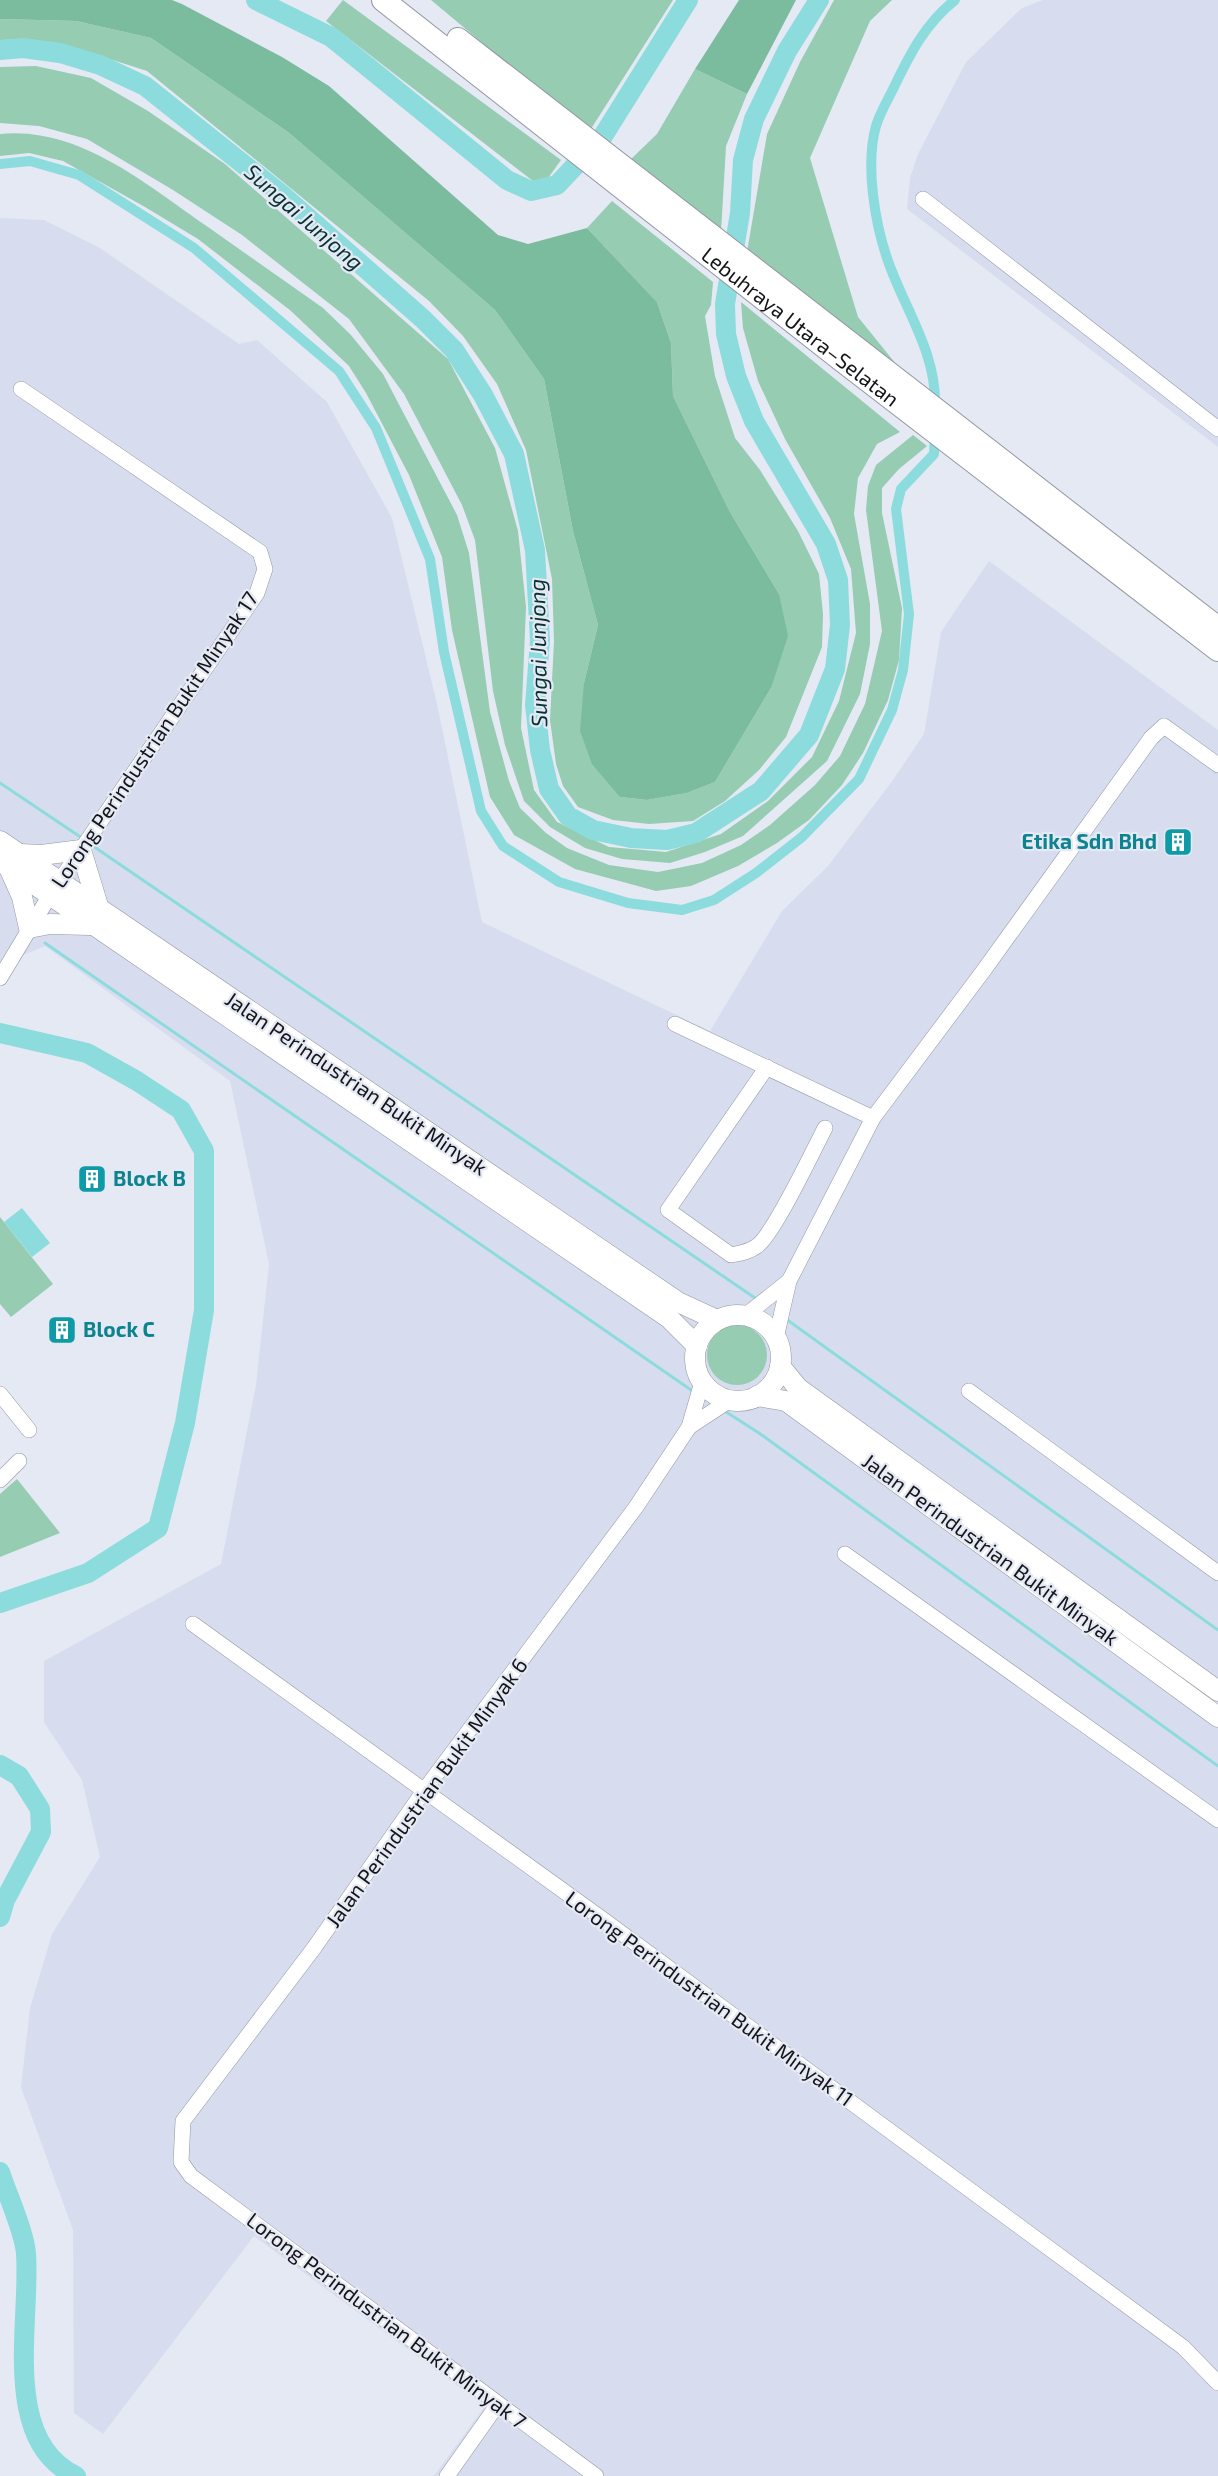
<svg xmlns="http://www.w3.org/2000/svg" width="1218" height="2476" font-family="'Exo 2',sans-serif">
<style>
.built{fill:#d7ddef}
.green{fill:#95ccb2}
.forest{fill:#7bbc9f}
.water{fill:#8cdcdd}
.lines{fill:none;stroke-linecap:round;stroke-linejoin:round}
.stream{stroke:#8cdcdd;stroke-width:3}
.canal{stroke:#8cdcdd;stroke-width:10}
.river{stroke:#8cdcdd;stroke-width:20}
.minor-casing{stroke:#9397a1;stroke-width:16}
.major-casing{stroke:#9397a1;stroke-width:21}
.highway-casing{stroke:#9397a1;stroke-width:24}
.minor{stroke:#fff;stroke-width:15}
.major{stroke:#fff;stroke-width:20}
.highway{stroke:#fff;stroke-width:22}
.labels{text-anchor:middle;stroke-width:4.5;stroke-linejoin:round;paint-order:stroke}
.street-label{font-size:21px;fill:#141519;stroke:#e5e9f4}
.culture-label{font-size:21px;font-weight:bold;fill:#0d838f;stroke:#e5e9f4;text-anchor:start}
.water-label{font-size:22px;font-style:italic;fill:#093232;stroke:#e5e9f4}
</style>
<rect width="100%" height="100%" fill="#e5e9f4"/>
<g class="built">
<path d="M1043,0h175v447l-311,-238 3,-31 8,-24 48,-92 56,-54z"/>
<path d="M0,218l44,2 56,28 139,96 18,-4 70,62 65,116 45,186 45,218 228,109 72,-120 46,-45 65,-86 31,-46 17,-102 48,-71 229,169v1746h-784l51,-70 -231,-170 -151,198 -29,-21 -1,-183 -52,-143 9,-79 22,-74 48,-77 -18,-77 -38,-58v-61l177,-97 35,-179 13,-121 -39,-183 -185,-135 -45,19z"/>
</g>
<g class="green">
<path d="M343,0l218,160 -15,21h-13l-207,-160z"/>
<path d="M431,0h242l-84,132z"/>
<path d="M834,0h58l-22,21 -60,137 48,159 42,52 -153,-117 20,-118 33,-72z"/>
<path d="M0,19l76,2 75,17 137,94 207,178 49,69 29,152 25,94 -14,58 36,114 27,3 40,-7 28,-11 56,-94 8,-94 -49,-82 -57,-116 -2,-53 -14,-41 -70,-74 25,-27 101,81 -2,23 -6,11 10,60 20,62 25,32 38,61 21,43 4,40 -1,33 -36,90 -27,33 -34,31 -32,20 -44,3 -36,-4 -35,-13 -15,-21 -7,-22 -6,-44 4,-79 -2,-62 -26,-129 -29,-66 -34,-48 -34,-35 -282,-230 -59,-19 -59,-13 -29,1z"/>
<path d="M36,66l55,12 57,33 77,53 223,195 47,89 23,83 8,76 -5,121 13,62 23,32 52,25 57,5 55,-18 47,-33 44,-44 27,-56 17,-68 -5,-64 -21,-51 -45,-79 -27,-58 -15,-53 -2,-26 159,130 -23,12 -19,34 -4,36 16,90v40l-10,50 -33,67 -84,75 -38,16 -35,11 -48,-4 -37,-11 -35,-21 -26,-26 -19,-56 -12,-54 -18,-151 -13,-35 -58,-111 -55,-75 -107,-84 -69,-45 -86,-51 -48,-13 -39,-3v-56z"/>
<path d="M695,69l52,25 -21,52 -5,86 -93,-70 29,-28z"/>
<path d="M0,134c79,-8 147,51 208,93 38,27 77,54 115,81l27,26 33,40 74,141 12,38 21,159 19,69 11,27 26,25 21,15 42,17 49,7 44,-9 39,-18 29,-20 45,-40 25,-29 25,-52 17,-73 -16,-121 2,-24 8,-21 37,-30 14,11 -28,23 -17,19v25l20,95 -3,52 -11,40 -25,53 -21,32 -33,35 -32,23 -39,23 -47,20 -35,5 -81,-22 -61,-34 -24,-38 -38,-167 -10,-73 -33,-82 -43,-82 -17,-27 -58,-55 -93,-72 -53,-32 -82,-46 -34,-8 -29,3z"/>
<path d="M0,1217l53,67 -42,33 -11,-13z"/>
<circle cx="737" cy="1355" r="30"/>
<path d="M17,1479l43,54 -60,24v-63z"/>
</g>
<g class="forest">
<path d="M0,0h172l10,4 100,53 47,29 169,149 30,9 59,-16 70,74 14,41 2,53 57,116 49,82 9,42 -17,52 -56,94 -28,11 -40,7 -27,-3 -28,-33 -12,-33 4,-48 14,-58 -25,-94 -29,-152 -49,-69 -207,-178 -137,-94 -75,-17 -76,-2z"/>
<path d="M739,0h57l-49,94 -52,-25z"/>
</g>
<path class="water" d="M22,1208l28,35 -18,14 -28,-35z"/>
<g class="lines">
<g class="stream">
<path d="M0,783l82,55"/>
<path d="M90,844l668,456"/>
<path d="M45,943l649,449"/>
<path d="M786,1319l432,311"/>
<path d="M702,1397l13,8"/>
<path d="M723,1410l36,23 459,333"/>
</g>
<g class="canal">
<path d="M0,164l30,-3 49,14 115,73 145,123 37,57 54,131 14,93 37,159 22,35 56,36 69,21 54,7 32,-10 42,-27 46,-36 57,-58 33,-69 11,-40 6,-56 -13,-105 5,-20 33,-35 1,-22"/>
<path d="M935,407c2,-54 -30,-97 -47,-146 -13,-37 -23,-96 -12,-135 4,-14 13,-28 19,-41 16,-33 31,-62 60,-85"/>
</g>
<g class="river">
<path d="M256,0l75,37 176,143 24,11 26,-6 46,-49 85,-136"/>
<path d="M0,50l23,-2 37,5 40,12 45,21 136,108 142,125 31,31 29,45 31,59 21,96 5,90 -5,65 5,45 9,39 19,27 25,14 38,8 36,2 29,-7 65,-42 48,-56 26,-66 5,-44 -2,-45 -12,-36 -72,-123 -18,-45 -10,-42 -1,-30 15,-91 3,-53 11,-41 33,-68 32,-51"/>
<path d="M0,1033l87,20 50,28 44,29 23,41v159l-19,113 -27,105 -70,45 -88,30"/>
<path d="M0,1765l19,11 21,33 1,23 -36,68 -5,17"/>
<path d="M0,2172c7,22 25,61 26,82 5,67 -26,187 50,222"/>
</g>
<g class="minor-casing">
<g id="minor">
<path d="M923,199l295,230"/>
<path d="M0,978l50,-83 207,-302 8,-24 -5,-17 -239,-163"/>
<path d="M675,1024l198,94"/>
<path d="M767,1067l-99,143 63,45c10,-2 18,-3 26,-9 17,-12 56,-95 68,-118"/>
<path d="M746,1315l43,-34"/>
<path d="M776,1338l13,-57 84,-163 111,-148 167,-232 13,-12 54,39"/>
<path d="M969,1391l249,182"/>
<path d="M0,1394l29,36"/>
<path d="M689,1427l41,-27"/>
<path d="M0,1480l19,-19"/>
<path d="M845,1554l373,266"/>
<path d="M193,1624l408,294 582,429 35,36"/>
<path d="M447,2476l51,-72"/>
<path d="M596,2476l-405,-300 -10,-14 2,-41 131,-173 109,-156 213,-285 53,-80 13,-45"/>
</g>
</g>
<g class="major-casing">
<g id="major">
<path d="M0,841l678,461 39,18"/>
<path d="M20,854l21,1 40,-5 18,59"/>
<path d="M0,861l669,457 28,28"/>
<path d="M9,868l13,29 7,31 21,-4 40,1"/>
<circle cx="738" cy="1358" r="43"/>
<path d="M780,1366l18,22 420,303"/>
<path d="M757,1396l29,5 432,316"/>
</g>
</g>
<g class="highway-casing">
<g id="highway">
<path id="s1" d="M383,0l457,359 378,291"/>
<path d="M458,39l760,589"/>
</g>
</g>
<use href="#minor" class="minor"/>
<use href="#major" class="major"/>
<use href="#highway" class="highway"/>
</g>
<defs>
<g id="building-square" transform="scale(1.5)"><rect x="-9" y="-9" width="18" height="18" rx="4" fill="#0f9aa8" stroke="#e5e9f4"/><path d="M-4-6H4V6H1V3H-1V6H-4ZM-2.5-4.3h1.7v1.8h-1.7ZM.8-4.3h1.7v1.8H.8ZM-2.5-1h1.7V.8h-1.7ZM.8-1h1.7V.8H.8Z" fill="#fff"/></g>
</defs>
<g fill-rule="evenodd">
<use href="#building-square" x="1178" y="842"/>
<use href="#building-square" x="92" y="1179"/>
<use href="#building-square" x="62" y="1330"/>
</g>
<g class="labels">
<g class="street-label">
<text dy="7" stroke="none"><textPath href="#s1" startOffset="530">Lebuhraya Utara–Selatan</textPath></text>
<text transform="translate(155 740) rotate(-56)" y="7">Lorong Perindustrian Bukit Minyak 17</text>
<text transform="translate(356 1084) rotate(34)" y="7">Jalan Perindustrian Bukit Minyak</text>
<text transform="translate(990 1550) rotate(36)" y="7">Jalan Perindustrian Bukit Minyak</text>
<text transform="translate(427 1793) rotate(-54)" y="7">Jalan Perindustrian Bukit Minyak 6</text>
<text transform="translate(709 1999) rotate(36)" y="7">Lorong Perindustrian Bukit Minyak 11</text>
<text transform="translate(386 2321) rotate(37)" y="7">Lorong Perindustrian Bukit Minyak 7</text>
</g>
<g class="culture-label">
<text x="1157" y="849" text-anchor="end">Etika Sdn Bhd</text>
<text x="113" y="1186">Block B</text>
<text x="83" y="1337">Block C</text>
</g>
<g class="water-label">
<text transform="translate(304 217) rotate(41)" y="8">Sungai Junjong</text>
<text transform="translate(538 653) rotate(-91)" y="8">Sungai Junjong</text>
</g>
</g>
</svg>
